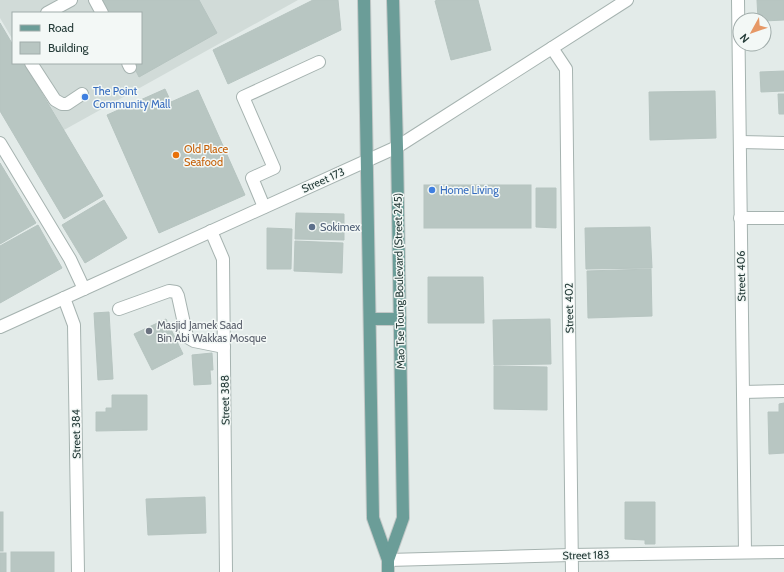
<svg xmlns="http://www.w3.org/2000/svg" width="784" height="572" font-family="Cabin,sans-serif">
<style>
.built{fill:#d1dbd8}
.building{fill:#b8c6c2;stroke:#b6c4c0}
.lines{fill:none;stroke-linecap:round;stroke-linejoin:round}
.minor-casing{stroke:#a6b3b0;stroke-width:14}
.major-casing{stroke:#c2c8c7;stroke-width:14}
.minor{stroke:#fff;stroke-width:12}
.major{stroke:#6b9d98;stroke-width:12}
.shop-dot{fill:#3f7fe0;stroke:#f3f8f6;stroke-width:1.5}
.food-dot{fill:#e8710a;stroke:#f3f8f6;stroke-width:1.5}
.service-dot{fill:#5c6f8a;stroke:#f3f8f6;stroke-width:1.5}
.worship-dot{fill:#6b7280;stroke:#f3f8f6;stroke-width:1.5}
.labels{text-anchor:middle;stroke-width:3;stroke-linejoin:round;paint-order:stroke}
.shop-label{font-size:11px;fill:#366cbe;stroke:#f3f8f6;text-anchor:start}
.food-label{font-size:11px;fill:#c56008;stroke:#f3f8f6;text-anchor:start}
.street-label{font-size:11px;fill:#243b38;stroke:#f3f8f6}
.service-label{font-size:11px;fill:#4e5e75;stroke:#f3f8f6;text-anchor:start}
.worship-label{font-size:11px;fill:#5b616d;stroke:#f3f8f6;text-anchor:start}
</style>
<rect width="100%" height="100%" fill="#e3ebe9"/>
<path class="built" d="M0,0h298l-234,130 -38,-67h115v-50h-128v27l-13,-22z"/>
<g class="building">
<path d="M96,0h103l18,33 -78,44 -7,-14h9v-50h-37z"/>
<path d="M313,0h25l3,30 -113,54 -15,-34z"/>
<path d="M438,0h40l13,50 -40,10 -16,-59z"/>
<path d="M757,0h27v20l-20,1v-1h-6z"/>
<path d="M0,23l13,22v18h11l79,133 -39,23 -64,-108z"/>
<path d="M784,71v20l-23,1 -1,-20z"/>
<path d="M165,89l6,13 27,-12 47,105 -86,38 -52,-118z"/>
<path d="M715,91l1,47 -66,2 -1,-48z"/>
<path d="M778,94h6v20h-5z"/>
<path d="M0,163l36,60 -36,21z"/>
<rect x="424" y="185" width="107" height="43"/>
<path d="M536,188h20v40l-20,-1z"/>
<path d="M104,200l23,38 -42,25 -23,-38z"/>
<path d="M296,213l48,1v26l-49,-1z"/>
<path d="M38,225l24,43 -62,35v-57z"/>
<path d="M650,227l2,41 -66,1 -1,-41z"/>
<path d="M267,228l25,1 -1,40h-24z"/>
<path d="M295,241l48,2 -1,30 -48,-2z"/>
<path d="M651,269l1,47 -64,2 -1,-47z"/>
<path d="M428,277h55l1,46h-56z"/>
<path d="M109,312l4,67 -15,1 -4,-67z"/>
<path d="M166,319l17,35 -31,16 -18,-36z"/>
<path d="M550,319l1,45 -57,1 -1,-45z"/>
<path d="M212,353l1,17h-3l1,14 -17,1 -2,-30z"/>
<path d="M494,366l53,1v43l-53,-1z"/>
<path d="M112,395h35v35l-51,1v-19h10v-4h6z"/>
<path d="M784,403v50l-15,1 -1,-42h11v-8z"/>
<path d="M205,497l1,36 -58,2 -2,-36z"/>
<path d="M625,502h30v42h-10v-4l-20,-1z"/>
<rect x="0" y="512" width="3" height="39"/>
<rect x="11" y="552" width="43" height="20"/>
<rect x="0" y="553" width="6" height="19"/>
</g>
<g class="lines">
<g class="minor-casing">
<g id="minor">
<path d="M95,0l7,13"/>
<path d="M738,0l7,552"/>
<path d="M47,13l24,-13"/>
<path d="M552,48l14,21 6,503"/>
<path d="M31,63l24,37 7,4h5l15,-10"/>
<path d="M128,63l2,4"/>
<path d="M740,142l44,1"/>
<path d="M0,143l70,116 14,30"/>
<path d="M264,207l-12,-29 22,-10 -31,-71 76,-35"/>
<path d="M740,218h44"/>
<path d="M211,231l12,28 3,313"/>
<path d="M64,298l10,27 4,247"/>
<path d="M119,309l50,-18 7,1 2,4 9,41 7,4 30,6"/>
<path d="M0,327l397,-180 230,-147"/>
<path d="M743,392l41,-1"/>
<path d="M388,560l183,-5 213,-3"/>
</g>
</g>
<g class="major-casing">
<g id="major">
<path d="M364,0l9,518 15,42v12"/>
<path d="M370,319h30"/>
<path d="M388,560l15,-42 -6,-371 -4,-147"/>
</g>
</g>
<use href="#minor" class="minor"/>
<use href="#major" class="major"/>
</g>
<g class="shop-dot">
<circle cx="85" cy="97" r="4"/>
<circle cx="432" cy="190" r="4"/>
</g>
<circle class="food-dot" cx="176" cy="155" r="4"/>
<circle class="service-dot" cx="312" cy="227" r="4"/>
<circle class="worship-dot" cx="149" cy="331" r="4"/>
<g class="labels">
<g class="shop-label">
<text x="93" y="95">The Point<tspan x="93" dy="13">Community Mall</tspan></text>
<text x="440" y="194">Home Living</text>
</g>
<g class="food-label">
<text x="184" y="153">Old Place<tspan x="184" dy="13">Seafood</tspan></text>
</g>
<g class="street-label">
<text transform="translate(323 180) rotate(-24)" y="4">Street 173</text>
<text transform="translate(741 276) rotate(-91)" y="4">Street 406</text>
<text transform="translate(399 281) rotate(-91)" y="4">Mao Tse Toung Boulevard (Street 245)</text>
<text transform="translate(569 308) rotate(-91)" y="4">Street 402</text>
<text transform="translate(225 400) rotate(-91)" y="4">Street 388</text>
<text transform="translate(76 434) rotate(-91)" y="4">Street 384</text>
<text transform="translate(586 555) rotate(-1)" y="4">Street 183</text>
</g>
<g class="service-label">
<text x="320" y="231">Sokimex</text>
</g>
<g class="worship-label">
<text x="157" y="329">Masjid Jamek Saad<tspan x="157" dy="13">Bin Abi Wakkas Mosque</tspan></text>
</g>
</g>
<rect x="12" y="12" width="130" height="52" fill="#f3f8f6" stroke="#a0acaa"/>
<rect x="20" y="25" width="20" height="6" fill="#6b9d98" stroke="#a0acaa"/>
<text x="48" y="32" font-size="12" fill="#243b38">Road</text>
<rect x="20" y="42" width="20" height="12" fill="#b8c6c2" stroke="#a0acaa"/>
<text x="48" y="52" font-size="12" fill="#243b38">Building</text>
<g transform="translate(752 32) rotate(230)"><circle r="19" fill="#f3f8f6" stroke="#a0acaa"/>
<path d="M0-3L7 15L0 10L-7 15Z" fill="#e69866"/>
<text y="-6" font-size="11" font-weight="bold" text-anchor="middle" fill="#243b38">N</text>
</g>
</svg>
